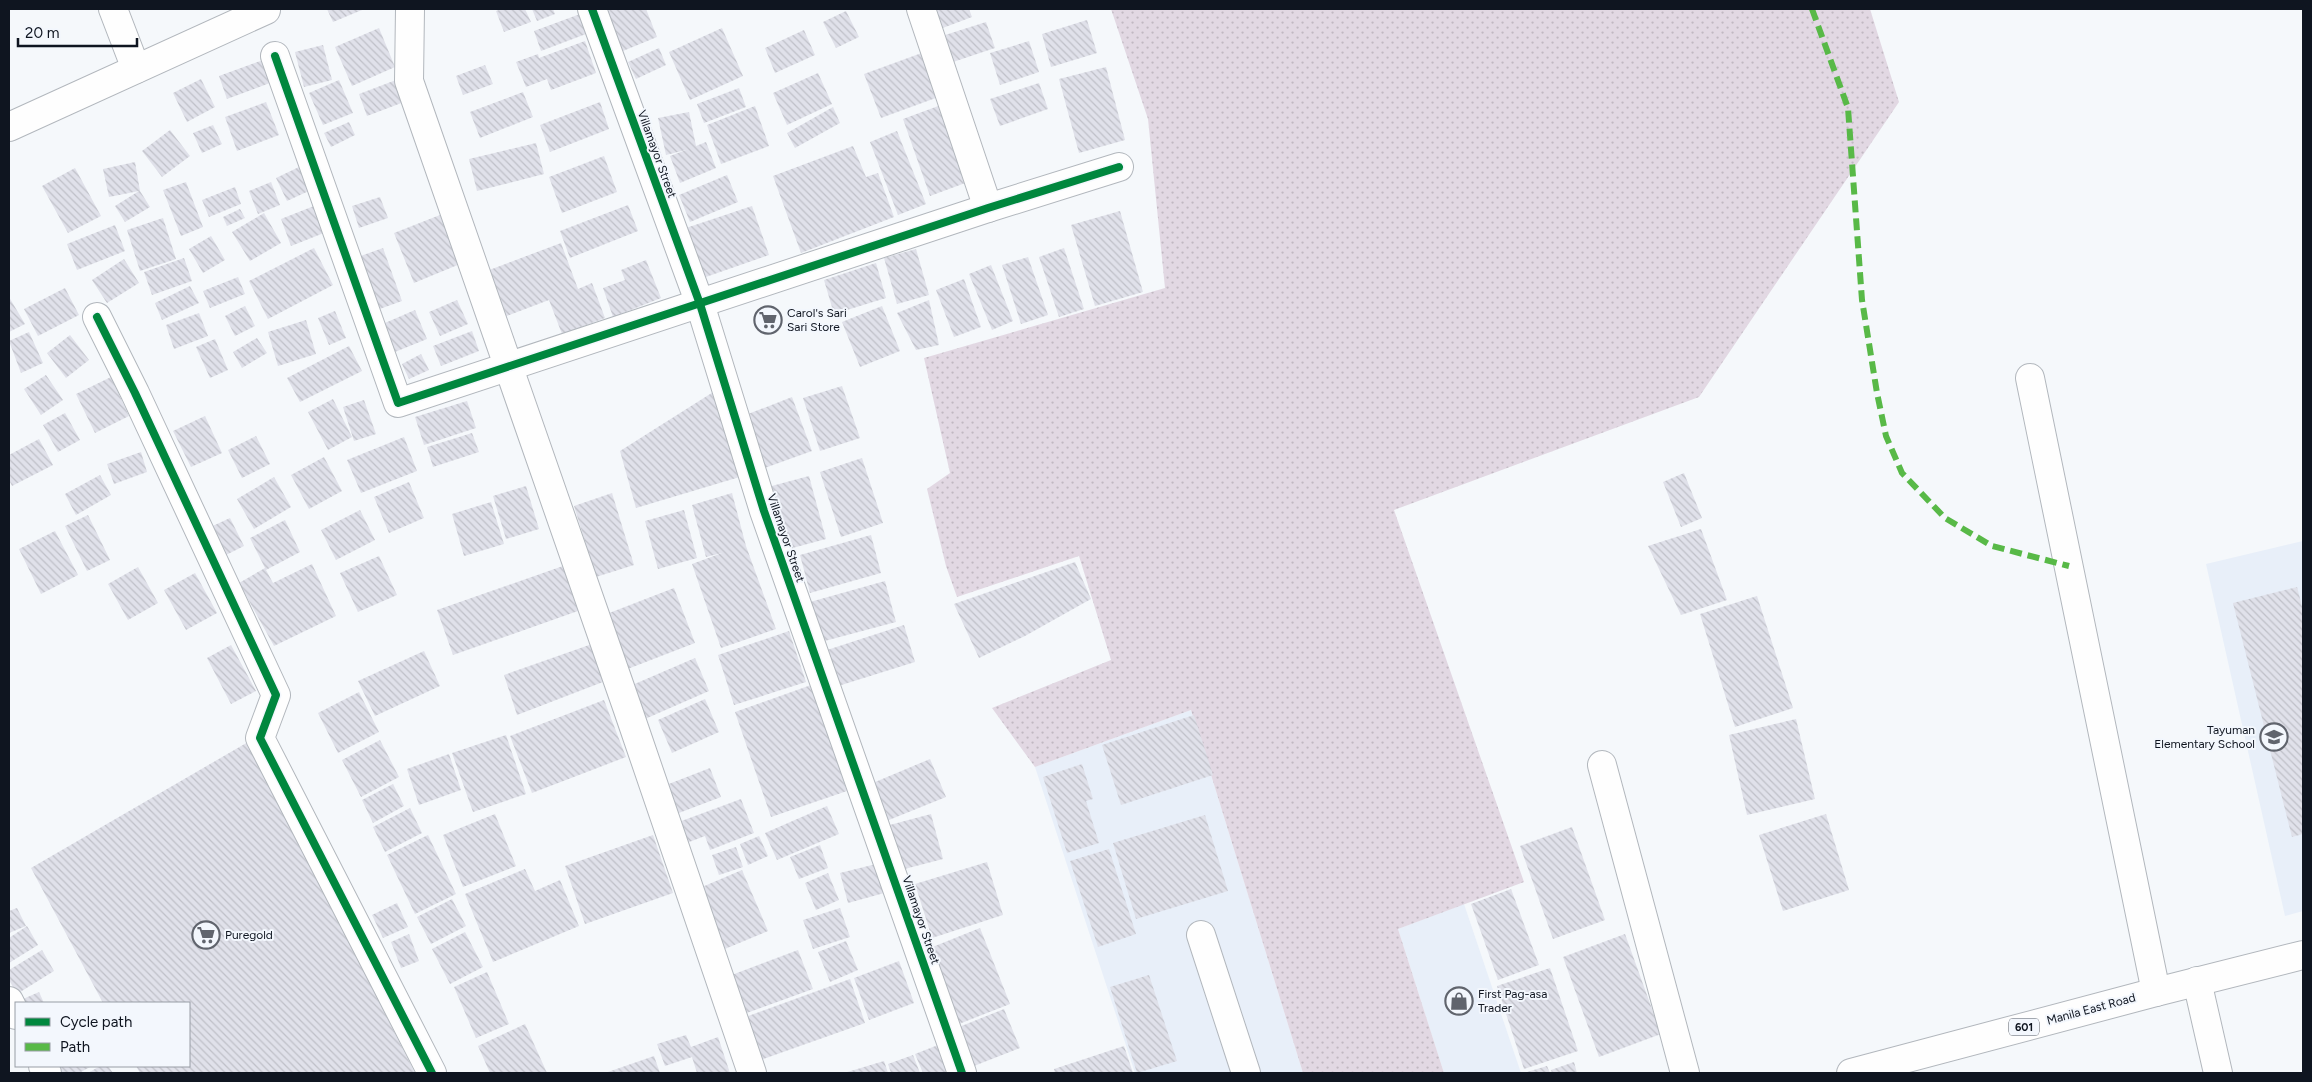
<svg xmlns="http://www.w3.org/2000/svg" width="2312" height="1082" font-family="Figtree,sans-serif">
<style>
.built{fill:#e8eff9}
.grass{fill:url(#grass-dots)}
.building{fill:url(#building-back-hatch)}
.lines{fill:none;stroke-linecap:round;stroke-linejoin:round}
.minor-casing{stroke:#b2b7bd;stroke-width:30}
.major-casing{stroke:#b2b7bd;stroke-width:30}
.minor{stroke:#fefefe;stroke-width:28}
.major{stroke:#fefefe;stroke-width:28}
.quiet{stroke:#58b947;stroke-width:6;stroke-dasharray:12 6;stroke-linecap:butt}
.cycleway-casing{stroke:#f3f7fd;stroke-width:11}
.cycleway{stroke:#00873e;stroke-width:8}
.labels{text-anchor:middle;stroke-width:4;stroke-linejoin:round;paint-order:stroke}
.shield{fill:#f3f7fd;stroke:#535962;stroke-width:1}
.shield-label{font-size:11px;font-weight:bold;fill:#0f1520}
.street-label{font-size:12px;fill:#0f1520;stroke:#f3f7fd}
.poi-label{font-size:12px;fill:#0f1520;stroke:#f3f7fd;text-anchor:start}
</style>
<defs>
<pattern id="grass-dots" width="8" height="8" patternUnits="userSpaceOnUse" patternTransform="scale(1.25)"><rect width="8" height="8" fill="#e2d8e3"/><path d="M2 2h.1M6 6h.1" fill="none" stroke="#c1b8c2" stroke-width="1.8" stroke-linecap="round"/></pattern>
<pattern id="building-back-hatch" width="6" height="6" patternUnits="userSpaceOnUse" patternTransform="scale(1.25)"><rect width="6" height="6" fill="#e0e1ea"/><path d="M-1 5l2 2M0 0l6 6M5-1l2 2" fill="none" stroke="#bfc0c8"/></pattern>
</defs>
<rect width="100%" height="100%" fill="#f5f8fb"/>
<g class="built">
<path d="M2303,541v370l-18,5 -79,-352z"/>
<path d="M1191,710l112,363h-168l-100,-306z"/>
<path d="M1464,904l57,169h-77l-46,-144z"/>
</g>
<path class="grass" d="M1111,9h759l29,93 -200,295 -305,113 130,372 -126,47 46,144h-141l-112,-363 -156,57 -43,-59 119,-48 -32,-104 -122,41 -11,-31 -19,-77 23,-16 -26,-115 241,-70 -17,-169z"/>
<g class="building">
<path d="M327,9h34l1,1 -29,12z"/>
<path d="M502,9h23l6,13 -27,10 -8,-21z"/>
<path d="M532,9h21l2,5 -18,7z"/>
<path d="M613,9h33l11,28 -34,14 -16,-40z"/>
<path d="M933,9h36l3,8 -32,12z"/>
<path d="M846,11l13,26 -23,11 -13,-26z"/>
<path d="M580,14l6,20 -45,17 -7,-20z"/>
<path d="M1087,20l10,33 -46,14 -9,-33z"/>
<path d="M986,22l9,26 -45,15 -8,-27z"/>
<path d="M379,28l16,39 -43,19 -17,-39z"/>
<path d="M722,28l21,48 -53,24 -21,-48z"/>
<path d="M804,30l11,25 -40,18 -10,-25z"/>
<path d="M585,41l11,32 -45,17 -4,-11 -21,8 -10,-25 22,-8 1,4z"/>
<path d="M1029,41l10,31 -39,13 -10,-32z"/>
<path d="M323,45l9,35 -28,7 -9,-35z"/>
<path d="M659,48l7,17 -30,14 -8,-17z"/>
<path d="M927,51l17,44 -63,23 -17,-44z"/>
<path d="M266,59l9,22 -48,18 -8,-23z"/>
<path d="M485,65l8,19 -30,11 -7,-19z"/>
<path d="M1106,67l19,73 -46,13 -20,-74z"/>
<path d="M818,73l14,31 -45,21 -14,-32z"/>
<path d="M201,79l14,28 -28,15 -14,-29z"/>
<path d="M339,80l14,33 -30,12 -14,-32z"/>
<path d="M396,80l8,22 -37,14 -8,-22z"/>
<path d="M1039,83l9,26 -48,17 -10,-27z"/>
<path d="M739,88l7,19 -42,16 -7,-19z"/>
<path d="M523,92l10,25 -53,21 -10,-26z"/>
<path d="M266,102l13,33 -42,16 -12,-34z"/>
<path d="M600,102l9,27 -59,23 -10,-27z"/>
<path d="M941,105l27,77 -38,14 -27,-77z"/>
<path d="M755,106l14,40 -48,18 -14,-39z"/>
<path d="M833,107l7,16 -45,25 -8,-15z"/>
<path d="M689,112l7,34 10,-4 10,26 -36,15 -10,-27 16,-6 -20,5 -8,-37z"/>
<path d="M349,122l6,13 -24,12 -7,-14z"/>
<path d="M213,125l9,19 -20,9 -9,-20z"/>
<path d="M170,130l20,26 -28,21 -20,-26z"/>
<path d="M897,131l29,73 -28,11 -28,-73z"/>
<path d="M536,143l8,31 -67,17 -8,-32z"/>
<path d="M853,146l13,31 12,-4 16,44 -93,36 -28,-77z"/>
<path d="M604,156l13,36 -55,21 -13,-36z"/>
<path d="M135,162l5,29 10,16 -25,15 -10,-16 24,-15 -30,6 -6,-28z"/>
<path d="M301,166l10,24 -24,11 -11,-23z"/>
<path d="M75,168l26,48 -33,17 -26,-47z"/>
<path d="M727,175l11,27 -48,20 -11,-27z"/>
<path d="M186,182l17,45 -22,9 -18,-46z"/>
<path d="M271,182l9,23 -22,9 -9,-23z"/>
<path d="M235,187l6,17 -32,13 -7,-17z"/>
<path d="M380,197l8,21 -29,10 -7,-22z"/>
<path d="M319,204l10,27 -38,15 -10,-27z"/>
<path d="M628,205l10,26 -68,27 -10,-27z"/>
<path d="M752,206l17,49 -66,23 -17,-50z"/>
<path d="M240,209l5,9 -18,8 -4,-9z"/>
<path d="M1120,211l23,81 -48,14 -24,-81z"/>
<path d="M264,213l17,30 -31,18 -18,-29z"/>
<path d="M440,215l20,49 -46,19 -20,-50z"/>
<path d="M163,218l13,41 -36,12 -13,-41z"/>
<path d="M115,225l10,26 -48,19 -10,-26z"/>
<path d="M211,236l14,24 -22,13 -14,-24z"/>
<path d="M561,243l17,46 14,-6 13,35 -43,16 -13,-34 -48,18 -17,-46z"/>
<path d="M314,248l19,37 -65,34 -19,-38z"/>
<path d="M383,248l19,53 -28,10 -19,-53z"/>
<path d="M1064,248l20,61 -25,8 -20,-60z"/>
<path d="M916,249l13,46 -32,9 -13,-46z"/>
<path d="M1028,257l20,58 -27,9 -19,-59z"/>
<path d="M184,258l8,23 -40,14 -8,-23z"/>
<path d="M124,259l15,24 -32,20 -15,-23z"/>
<path d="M646,260l15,38 -48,19 -10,-29 22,-8 -4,-10z"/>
<path d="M876,263l10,35 -52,16 -10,-34z"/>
<path d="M991,265l22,56 -21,9 -23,-56z"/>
<path d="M238,277l7,17 -35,14 -7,-17z"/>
<path d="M964,279l17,48 -27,10 -18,-47z"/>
<path d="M190,286l9,17 -37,17 -7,-17z"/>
<path d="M65,288l14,27 -41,21 -14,-27z"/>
<path d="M9,297l16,27 -16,8z"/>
<path d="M457,300l11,24 -28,12 -11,-24z"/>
<path d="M929,300l10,45 -23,5 -19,-37z"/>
<path d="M245,306l10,20 -20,10 -10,-20z"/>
<path d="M882,306l18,45 -40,16 -18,-45z"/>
<path d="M415,310l12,29 -37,15 -12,-28z"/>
<path d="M335,311l11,27 -17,7 -11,-27z"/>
<path d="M199,313l9,23 -34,13 -8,-24z"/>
<path d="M306,320l10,34 -38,12 -10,-34z"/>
<path d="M472,331l7,20 -38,15 -8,-20z"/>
<path d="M29,332l14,31 -22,10 -12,-32z"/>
<path d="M70,335l19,25 -23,18 -19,-25z"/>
<path d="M257,338l10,15 -25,15 -9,-16z"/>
<path d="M215,339l13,31 -18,8 -14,-31z"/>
<path d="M349,346l13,25 -62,31 -13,-24z"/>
<path d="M421,354l8,16 -20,9 -7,-15z"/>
<path d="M46,375l17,25 -22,15 -17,-26z"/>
<path d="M111,377l18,39 -34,17 -19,-39z"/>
<path d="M842,386l18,52 -40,13 -17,-53z"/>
<path d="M718,389l25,87 -107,32 -16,-57z"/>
<path d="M792,397l20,54 -50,18 -19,-53z"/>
<path d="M333,399l19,38 -24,13 -20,-38z"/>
<path d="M364,400l12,34 -22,7 -11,-34z"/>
<path d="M467,401l9,27 -52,17 -9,-28z"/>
<path d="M65,413l15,27 -22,12 -15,-27z"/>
<path d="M205,416l17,37 -31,14 -18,-36z"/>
<path d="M472,433l7,19 -46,15 -6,-20z"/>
<path d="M256,436l14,28 -28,14 -14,-28z"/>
<path d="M404,437l13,34 -56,22 -14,-33z"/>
<path d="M39,439l14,26 -41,21 -3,-6v-25z"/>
<path d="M141,452l6,20 -33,12 -7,-20z"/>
<path d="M324,457l18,34 -33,18 -18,-34z"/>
<path d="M862,458l21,65 -42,14 -21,-65z"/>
<path d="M1684,473l18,45 -21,9 -18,-45z"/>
<path d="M100,475l11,20 -35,20 -11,-21z"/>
<path d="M809,476l17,63 -41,11 -17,-63z"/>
<path d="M274,477l17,30 -37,22 -17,-30z"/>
<path d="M409,482l15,36 -35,15 -15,-36z"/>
<path d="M526,486l13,43 -33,10 -13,-43z"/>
<path d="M612,493l22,72 -38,12 -22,-71z"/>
<path d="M732,493l14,53 30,83 -55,19 -29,-84 30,-11 -16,4 -14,-52z"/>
<path d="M491,502l13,42 -40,12 -12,-42z"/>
<path d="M360,510l15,30 -39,20 -15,-30z"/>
<path d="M684,510l13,48 -39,11 -13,-48z"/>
<path d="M88,515l22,45 -23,11 -22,-45z"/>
<path d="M230,518l14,28 -26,13 -14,-29z"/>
<path d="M285,520l15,32 -34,18 7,13 39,-19 24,52 -62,30 -35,-63 26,-15 -15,-30z"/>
<path d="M1701,529l26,71 -46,15 -33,-69z"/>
<path d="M55,531l23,44 -37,19 -22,-45z"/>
<path d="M871,535l10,38 -71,20 -10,-38z"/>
<path d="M379,556l18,39 -39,17 -18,-39z"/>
<path d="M1075,562l16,37 -66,37 -46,22 -25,-54z"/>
<path d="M563,566l15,45 -125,44 -16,-45z"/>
<path d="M138,567l20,36 -30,17 -20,-36z"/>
<path d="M195,573l22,40 -31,17 -22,-40z"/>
<path d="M885,581l11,41 -75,20 -11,-40z"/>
<path d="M2297,587l6,23v224l-11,3 -59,-234z"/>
<path d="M674,588l21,55 -70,27 -21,-55z"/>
<path d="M1757,596l36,112 -58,19 -35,-113z"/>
<path d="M904,625l11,37 -80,25 -11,-36z"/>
<path d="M789,631l17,51 -72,23 -16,-50z"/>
<path d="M592,644l11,38 -86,33 -13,-40z"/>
<path d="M231,645l25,46 -25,13 -24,-46z"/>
<path d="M424,651l16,35 -65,30 -17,-35z"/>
<path d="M695,658l14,33 -64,28 -15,-33z"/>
<path d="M811,685l36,106 -76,26 -36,-105z"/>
<path d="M359,692l20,40 -41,21 -20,-40z"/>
<path d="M705,699l14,33 -47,21 -14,-33z"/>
<path d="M604,700l22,57 -94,36 -22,-57z"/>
<path d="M1194,715l19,60 -92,30 -19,-60z"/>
<path d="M1796,719l19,80 -68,16 -18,-80z"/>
<path d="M506,735l20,59 -53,18 -21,-59z"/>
<path d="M380,740l19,37 -38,20 -19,-37z"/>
<path d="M248,742l167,331h-275l-4,-7h53v-63h-86l-72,-135z"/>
<path d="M449,754l12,36 -42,15 -12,-36z"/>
<path d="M930,759l16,38 -62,25 -16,-37z"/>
<path d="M1082,764l11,35 -7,2 13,42 -32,10 -24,-76z"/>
<path d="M710,768l11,29 -50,19 -10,-29z"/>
<path d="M393,784l11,22 -31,17 -11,-23z"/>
<path d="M741,799l13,34 -44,17 -5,-14 -21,8 -8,-21z"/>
<path d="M827,806l12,28 -62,26 -12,-27z"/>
<path d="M410,808l12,25 -37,19 -12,-25z"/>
<path d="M495,814l21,52 -53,21 -20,-52z"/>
<path d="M931,814l12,45 -46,12 -11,-45z"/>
<path d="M1826,814l23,76 -66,21 -24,-76z"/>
<path d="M1205,815l23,76 -92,28 -23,-76z"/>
<path d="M1572,827l33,93 -52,19 -33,-93z"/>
<path d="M428,835l28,59 -41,20 -28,-59z"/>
<path d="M653,835l20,58 -88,31 -20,-58z"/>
<path d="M759,836l9,20 -20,9 -8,-21z"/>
<path d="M820,845l8,23 -29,11 -9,-22z"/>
<path d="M736,847l7,20 -24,8 -7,-20z"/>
<path d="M1109,849l27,85 -38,13 -28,-86z"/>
<path d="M987,862l16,53 -71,23 -17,-54z"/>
<path d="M880,863l8,29 -40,11 -8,-30z"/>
<path d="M525,869l10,22 25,-11 19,46 -86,36 -28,-68z"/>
<path d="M742,870l26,61 -48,20 -25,-61z"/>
<path d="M828,873l11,27 -23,10 -11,-27z"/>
<path d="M1511,889l28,76 -41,15 -27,-76z"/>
<path d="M452,899l14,27 -35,18 -14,-27z"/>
<path d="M397,903l11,24 -25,11 -11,-23z"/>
<path d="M17,908l9,18 -17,7v-22z"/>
<path d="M840,908l10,29 -37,12 -10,-29z"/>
<path d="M27,926l11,19 -29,18v-25z"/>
<path d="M980,928l30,76 -51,20 -29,-76z"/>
<path d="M465,932l18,35 -33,17 -18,-35z"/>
<path d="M409,934l10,27 -18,7 -10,-26z"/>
<path d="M1625,934l36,100 -62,23 -36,-100z"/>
<path d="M846,941l12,29 -28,12 -12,-30z"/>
<path d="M42,950l12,21 -37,23 -8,-14v-10z"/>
<path d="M798,950l15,39 -69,25 -15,-38z"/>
<path d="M899,961l15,42 -45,17 -15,-42z"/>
<path d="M1550,968l28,83 -54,18 -27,-83z"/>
<path d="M487,972l22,52 -33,14 -22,-51z"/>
<path d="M1149,975l28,86 -40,12 -27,-86z"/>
<path d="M850,979l15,44 -110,39 -15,-43z"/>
<path d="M39,992l5,11h-30z"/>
<path d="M1004,1009l16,39 -46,18 -15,-39z"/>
<path d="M525,1024l22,49h-57l-12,-27z"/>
<path d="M686,1035l5,12 27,-10 12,36h-33l-5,-16 -27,9 -8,-22z"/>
<path d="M938,1045l10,28h-25l-8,-19z"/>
<path d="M1124,1046l9,27h-78l-1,-4z"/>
<path d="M913,1055l7,18h-29l-3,-9z"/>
<path d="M654,1056l6,17h-55z"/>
<path d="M884,1061l4,12h-44z"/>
<path d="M1574,1062l3,11h-25l-1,-3z"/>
<path d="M53,1066h39l-13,7h-21z"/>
<path d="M100,1066h8l5,7h-25z"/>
<path d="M1547,1066l3,7h-23v-1z"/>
</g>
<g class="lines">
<g class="minor-casing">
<g id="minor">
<path d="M113,9l23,60"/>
<path d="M410,9l-1,72 218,626 125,366"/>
<path d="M592,9l108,295 64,207 198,562"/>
<path d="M921,9l67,199"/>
<path d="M275,56l123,347 590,-195 131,-41"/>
<path d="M9,127l257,-117 -1,-1"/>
<path d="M97,317l38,76 141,302 -16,43 172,335"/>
<path d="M2030,378l126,614"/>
<path d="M1602,765l83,308"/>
<path d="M1201,935l45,138"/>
<path d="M2197,981l21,92"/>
<path d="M9,1001l7,14"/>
<path d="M43,1066l4,7"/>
</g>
</g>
<g class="major-casing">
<path id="major" d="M1851,1073l305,-81 147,-37"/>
</g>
<use href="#minor" class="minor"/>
<use href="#major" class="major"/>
<path class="quiet" d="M1812,9l36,99 14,192 15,93 9,43 16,37 43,45 47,28 77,20"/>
<g class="cycleway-casing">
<g id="cycleway">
<path d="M592,9l108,295 64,207 198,562"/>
<path d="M275,56l123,347 590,-195 131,-41"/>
<path d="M97,317l38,76 141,302 -16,43 172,335"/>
</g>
</g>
<use href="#cycleway" class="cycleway"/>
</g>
<defs>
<g id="supermarket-ring" transform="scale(1.4375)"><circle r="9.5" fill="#f3f7fd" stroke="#60646d" stroke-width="1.5"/><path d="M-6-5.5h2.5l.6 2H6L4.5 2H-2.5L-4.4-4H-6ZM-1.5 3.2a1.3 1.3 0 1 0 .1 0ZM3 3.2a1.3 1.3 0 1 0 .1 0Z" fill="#60646d"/></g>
<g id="school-ring" transform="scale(1.4375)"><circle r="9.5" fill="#f3f7fd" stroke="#60646d" stroke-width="1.5"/><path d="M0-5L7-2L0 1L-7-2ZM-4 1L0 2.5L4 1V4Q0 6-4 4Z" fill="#60646d"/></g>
<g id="shop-ring" transform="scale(1.4375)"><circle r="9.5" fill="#f3f7fd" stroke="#60646d" stroke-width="1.5"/><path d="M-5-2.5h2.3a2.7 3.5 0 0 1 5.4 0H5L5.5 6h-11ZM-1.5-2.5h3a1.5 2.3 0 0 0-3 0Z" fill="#60646d"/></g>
</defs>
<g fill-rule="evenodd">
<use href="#supermarket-ring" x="768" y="320"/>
<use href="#school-ring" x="2274" y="737"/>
<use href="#supermarket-ring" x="206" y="935"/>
<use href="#shop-ring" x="1459" y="1001"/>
</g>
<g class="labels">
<rect class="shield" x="2009" y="1018.5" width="30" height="17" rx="4"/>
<g class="shield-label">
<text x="2024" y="1031">601</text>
</g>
<g class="street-label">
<text transform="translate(657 154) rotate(70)" y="4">Villamayor Street</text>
<text transform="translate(786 538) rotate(71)" y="4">Villamayor Street</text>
<text transform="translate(921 920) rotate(71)" y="4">Villamayor Street</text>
<text transform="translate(2091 1009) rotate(-15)" y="4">Manila East Road</text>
</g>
<g class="poi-label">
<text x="787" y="317">Carol's Sari<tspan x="787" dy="14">Sari Store</tspan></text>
<text x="2255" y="734" text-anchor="end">Tayuman<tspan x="2255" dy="14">Elementary School</tspan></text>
<text x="225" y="939">Puregold</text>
<text x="1478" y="998">First Pag-asa<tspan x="1478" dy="14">Trader</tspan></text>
</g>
</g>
<rect width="2312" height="1082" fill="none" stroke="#0f1520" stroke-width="20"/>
<rect x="15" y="1002" width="175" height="65" fill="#f3f7fd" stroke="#989da5"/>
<rect x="25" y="1018" width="25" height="8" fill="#00873e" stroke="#989da5"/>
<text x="60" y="1027" font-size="15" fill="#0f1520">Cycle path</text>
<rect x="25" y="1043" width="25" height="8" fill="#58b947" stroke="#989da5"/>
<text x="60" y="1052" font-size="15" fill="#0f1520">Path</text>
<path d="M18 38v8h119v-8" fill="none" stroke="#0f1520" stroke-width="2.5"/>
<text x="25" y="38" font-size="15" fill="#0f1520" stroke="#f3f7fd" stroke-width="4" paint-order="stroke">20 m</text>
</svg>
